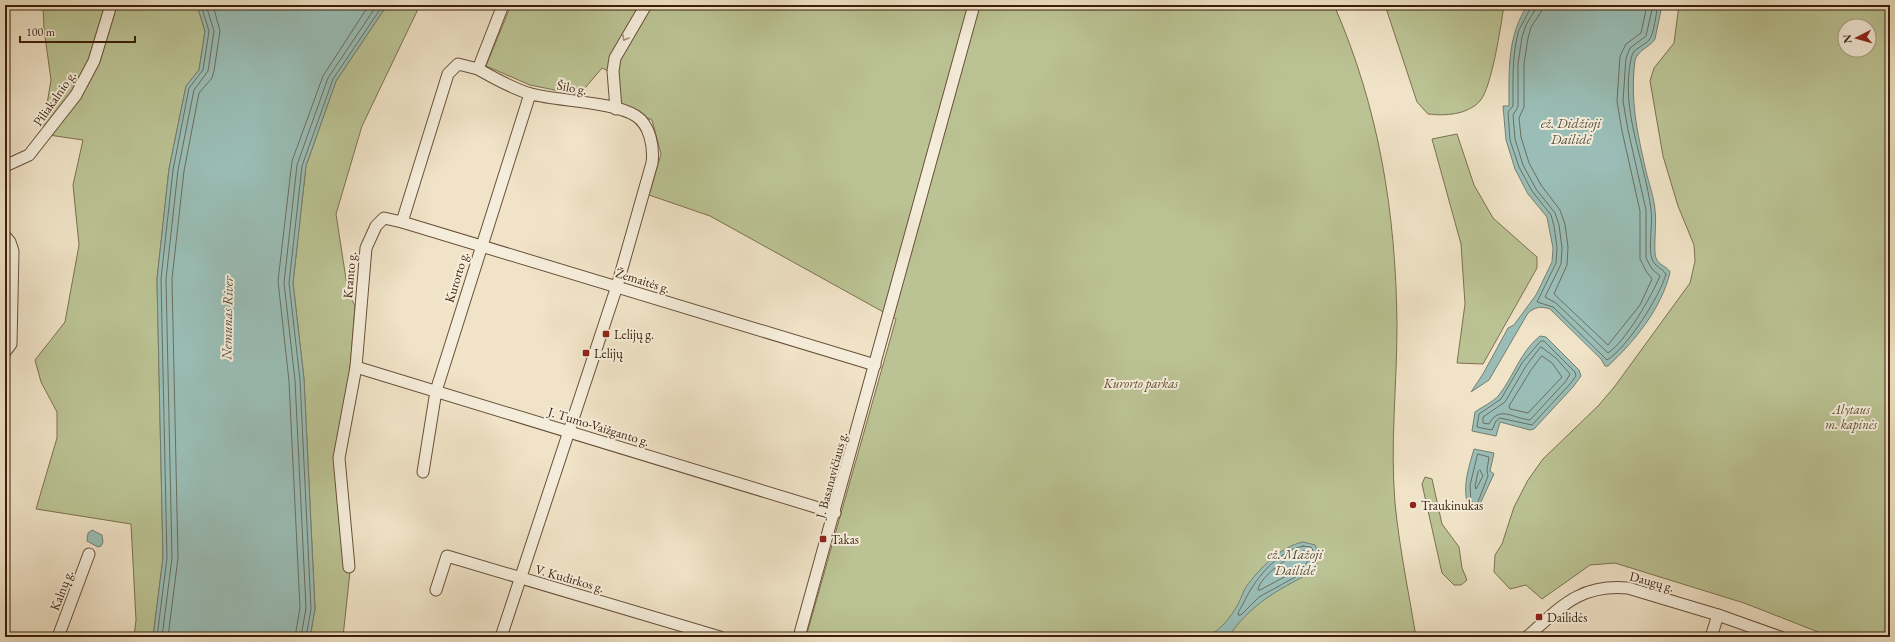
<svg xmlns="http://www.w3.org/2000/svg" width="1895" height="642" font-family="'EB Garamond',serif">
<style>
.green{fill:#bbc394;stroke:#7c714e;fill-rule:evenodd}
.water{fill:#9abeb7;stroke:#747e71}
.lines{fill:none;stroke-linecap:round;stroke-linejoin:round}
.shore{stroke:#6b6e60;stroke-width:1}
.minor-casing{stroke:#695038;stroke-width:13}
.minor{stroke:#f5eddb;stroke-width:11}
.oneway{stroke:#a2907c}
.poi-dot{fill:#8f2418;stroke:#f5eddb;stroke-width:1.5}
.labels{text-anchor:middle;stroke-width:4;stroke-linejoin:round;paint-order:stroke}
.street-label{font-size:13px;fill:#3c1f08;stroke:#f5eddb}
.poi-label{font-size:13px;fill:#3c1f08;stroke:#f5eddb;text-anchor:start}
.park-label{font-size:13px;font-style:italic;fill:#625032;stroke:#f5eddb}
.water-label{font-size:14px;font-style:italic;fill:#584f3d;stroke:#f5eddb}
</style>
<rect width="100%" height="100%" fill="#f0e3c7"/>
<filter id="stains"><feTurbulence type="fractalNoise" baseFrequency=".005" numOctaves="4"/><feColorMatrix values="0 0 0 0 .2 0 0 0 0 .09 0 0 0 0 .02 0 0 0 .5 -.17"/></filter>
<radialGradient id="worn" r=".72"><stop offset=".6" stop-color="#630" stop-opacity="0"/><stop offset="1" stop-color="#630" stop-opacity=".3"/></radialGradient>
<g class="green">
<path d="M43,5h154l8,26 -6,39 -13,16 -17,83 -12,110 6,279 -10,79h-19l2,-17 -5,-96 -95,-15 21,-71v-26l-16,-30 -6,-22 30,-38 14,-77 -6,-60 10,-45 -41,-6 9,-54 -7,-51z"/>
<path d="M387,5h33l-58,121 -26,88 12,78 7,14 -12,153 8,103 -8,75h-33l5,-28 -11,-230 -11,-96 13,-117 30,-85z"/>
<path d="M511,5h823c45,103 62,208 63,321 0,59 -7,118 -2,177 4,43 14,91 21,134h-610l90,-318 -186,-103 -61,-21 12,-41 -9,-34 -33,-15 -7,-32 -10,-5 -23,27 -49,-10 -44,-19z"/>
<path d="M1385,5h119c-3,20 -12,82 -24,96 -13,14 -35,15 -52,13l-11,-12z"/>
<path d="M1679,5h211v632h-59l-87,-34 -129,-40 -25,2 -48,34 -16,-14 -16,4 -16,-17 1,-17 7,-11 12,-37 14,-27 15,-21 56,-54 16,-19 75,-103 5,-22 -1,-16 -16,-39 -15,-50 -13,-75 4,-13 20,-25zM1845,26h24v24h-24z"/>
<path d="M1457,134l17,51 19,33 44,39v11l-54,96 -26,-1 8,-59 -4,-60 -29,-105z"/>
<path d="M5,241l5,7 -5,91z"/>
<path d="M1425,477l7,2 10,45 17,23 3,21 5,12 -6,5h-7l-12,-12 -20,-89z"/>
</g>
<g class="water">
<path d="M197,5h190l-51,76 -30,85 -13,117 11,96 11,230 -5,28h-157l10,-79 -6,-279 12,-110 17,-83 13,-16 6,-39z"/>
<path d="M1528,5h134l-7,34c-6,9 -16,10 -20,21 -5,41 2,71 11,111 3,13 8,26 9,39 2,11 -2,41 1,48 3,8 11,8 14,14 -8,36 -36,70 -62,94h-3l-4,-7 -51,-50c-9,-3 -15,-2 -22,4l-39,67 -18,12 12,-18 25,-46 6,-3 22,-30 16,-33 1,-14 -6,-31 -19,-23 -13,-25 -9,-29 -3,-34h6c0,-35 -2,-71 19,-101z"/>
<path d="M1540,336l6,1 33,33 2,6 -8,11 -39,42 -4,1 -30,-8 -4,14 -24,-5 3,-19c7,-5 18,-10 24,-17 15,-19 21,-43 41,-59z"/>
<path d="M1474,449l20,4 -4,18 4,3 -16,34 -10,-3c-6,-19 1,-38 6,-56z"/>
<path d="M92,530l10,5 1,7 -2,4 -3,1 -11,-6 1,-8z"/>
<path d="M1303,542l12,3c5,10 4,20 -5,28 -34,18 -59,31 -82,64h-21c14,-8 23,-18 31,-33 3,-5 5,-12 8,-17 14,-19 34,-40 57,-45z"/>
</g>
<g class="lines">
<g class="shore">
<path d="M1531,5c-1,7 -10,19 -13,28 -6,24 -5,48 -5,73l-5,6 2,28 9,27 13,24 19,24 3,11 3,22 -1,15 -19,39 16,5 54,53c20,-12 53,-64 59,-86 -4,-6 -11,-7 -14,-15 -4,-10 1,-36 -1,-49 -6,-50 -31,-99 -20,-151 2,-12 11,-11 18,-19 5,-5 7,-27 9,-35"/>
<path d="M1536,5l-1,5 -9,15 -4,12 -4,27v43l-5,8 2,24 8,26 13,24 19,24 4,12 3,23 -1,16 -16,33 11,6 52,50c18,-12 43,-56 52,-77l-8,-7 -6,-11v-48l-18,-80 -5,-29 3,-43 4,-10 16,-12 7,-31"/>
<path d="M1542,5l-1,7 -10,15 -3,11 -4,26v43l-5,11 2,19 8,26 12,22 19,25 5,14 3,23 -1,18 -13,29 54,51 32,-40 12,-26 -6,-8 -6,-12v-48l-18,-80 -5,-30 3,-45 6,-12 15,-11 6,-28"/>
<path d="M1541,341h3l31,31 1,4 -6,8 -38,41 -32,-7 -4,3 -4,9 -15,-3 2,-13 22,-15 21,-36z"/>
<path d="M1541,347l15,11 14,16 -4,7 -36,39c-18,-2 -31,-15 -41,4l-6,-1v-6l22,-15 21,-36z"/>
<path d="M1542,356l10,7 10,14 -34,36 -18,-4 -1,-3 22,-36z"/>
<path d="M1478,454l11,3 -2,13 1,6 -10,26 -2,2 -5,-3 -1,-15z"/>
<path d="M1480,470l3,6 -7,13 -1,-3 3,-14z"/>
<path d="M1303,546l8,1c6,8 3,17 -3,23l-49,27 -18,18h-3c0,-4 3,-7 5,-11 11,-24 33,-52 60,-58z"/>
<path d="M1304,551l4,1 1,6 -4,8 -45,24h-2c1,-13 33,-36 46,-39z"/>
<path d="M157,637l10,-79 -6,-279 12,-109 16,-82 14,-18 6,-39 -8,-26"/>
<path d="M162,637l10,-79 -6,-279 12,-109 16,-80 14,-19 6,-40 -8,-26"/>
<path d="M168,637l10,-79 -6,-279 12,-108 15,-78 13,-15 2,-7 6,-40 -7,-26"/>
<path d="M295,637l5,-29 -11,-227 -11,-100 14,-120 31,-85 46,-71"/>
<path d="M301,637l5,-29 -11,-228 -11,-97 13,-118 31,-87 49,-73"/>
<path d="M306,637l5,-28 -11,-229 -11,-97 13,-117 31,-87 50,-74"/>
</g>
<g class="minor-casing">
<g id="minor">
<path d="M478,69c16,9 35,20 53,25 27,7 84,8 105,22 14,9 18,31 16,47l-35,123 -116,351"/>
<path d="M616,109l-3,-38 2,-13 31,-53"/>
<path d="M5,166l24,-11 47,-60 18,-34 17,-56"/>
<path d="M402,222l473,143"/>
<path d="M5,236l5,6 3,9 -2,93 -6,8"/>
<path d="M356,367l479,146"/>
<path d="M423,472l13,-81 94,-297"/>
<path d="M349,567l-10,-109 17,-91 10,-119 10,-22 8,-8 18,4 46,-148 10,-10 20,5 25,-64"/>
<path d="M436,590l11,-34 273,81"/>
<path d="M58,637l31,-83"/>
<path d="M799,637l175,-632"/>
<path d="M1527,637c34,-30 52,-53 101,-49l90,27 62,22"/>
<path d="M1711,637l7,-22"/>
</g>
</g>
<use href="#minor" class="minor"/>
</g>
<defs><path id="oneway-chevron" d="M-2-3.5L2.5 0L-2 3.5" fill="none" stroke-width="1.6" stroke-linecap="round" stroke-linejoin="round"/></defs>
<use class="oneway" href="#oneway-chevron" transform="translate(625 38) rotate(118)"/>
<g class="poi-dot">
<rect x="602" y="330" width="8" height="8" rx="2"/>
<rect x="582" y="349" width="8" height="8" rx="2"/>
<circle cx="1413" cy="505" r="4"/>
<rect x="819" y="535" width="8" height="8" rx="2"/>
<rect x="1535" y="613" width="8" height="8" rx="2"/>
</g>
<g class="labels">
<g class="street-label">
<text transform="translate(572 87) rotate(10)" y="5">Šilo g.</text>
<text transform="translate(54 98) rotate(-55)" y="5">Piliakalnio g.</text>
<text transform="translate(349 275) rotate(-85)" y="5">Kranto g.</text>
<text transform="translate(456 277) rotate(-73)" y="5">Kurorto g.</text>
<text transform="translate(643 280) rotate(17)" y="5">Žemaitės g.</text>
<text transform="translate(599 426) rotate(17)" y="5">J. Tumo-Vaižganto g.</text>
<text transform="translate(831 475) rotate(-75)" y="5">J. Basanavičiaus g.</text>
<text transform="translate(570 578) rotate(16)" y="5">V. Kudirkos g.</text>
<text transform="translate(1652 581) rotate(15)" y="5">Daugų g.</text>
<text transform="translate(61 590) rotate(-69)" y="5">Kalnų g.</text>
</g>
<g class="poi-label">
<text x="614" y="339">Lelijų g.</text>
<text x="594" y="358">Lelijų</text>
<text x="1421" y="510">Traukinukas</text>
<text x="831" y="544">Takas</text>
<text x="1547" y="622">Dailidės</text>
</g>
<g class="park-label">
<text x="1141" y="388">Kurorto parkas</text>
<text x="1851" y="414">Alytaus<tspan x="1851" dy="15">m. kapinės</tspan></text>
</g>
<g class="water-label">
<text x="1571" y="128">ež. Didžioji<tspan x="1571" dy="16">Dailidė</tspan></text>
<text transform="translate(227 318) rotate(-89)" y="5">Nemunas River</text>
<text x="1295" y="559">ež. Mažoji<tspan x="1295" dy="16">Dailidė</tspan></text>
</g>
</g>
<rect width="1895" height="642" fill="none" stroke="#f0e3c7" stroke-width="20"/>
<rect x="6" y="6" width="1883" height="630" fill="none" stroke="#3c1f08" stroke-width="2"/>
<rect x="10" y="10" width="1875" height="622" fill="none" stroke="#3c1f08"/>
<g transform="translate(1857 38) rotate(264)"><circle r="19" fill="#f5eddb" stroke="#ab9b87"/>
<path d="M0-3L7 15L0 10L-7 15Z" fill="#8f2418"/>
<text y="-6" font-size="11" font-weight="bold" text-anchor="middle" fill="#3c1f08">N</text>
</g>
<path d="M20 36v6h115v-6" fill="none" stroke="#3c1f08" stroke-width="2"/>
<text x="26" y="36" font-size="12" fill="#3c1f08" stroke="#f5eddb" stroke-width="3" paint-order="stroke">100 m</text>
<rect width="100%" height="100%" filter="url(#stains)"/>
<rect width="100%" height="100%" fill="url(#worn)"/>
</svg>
